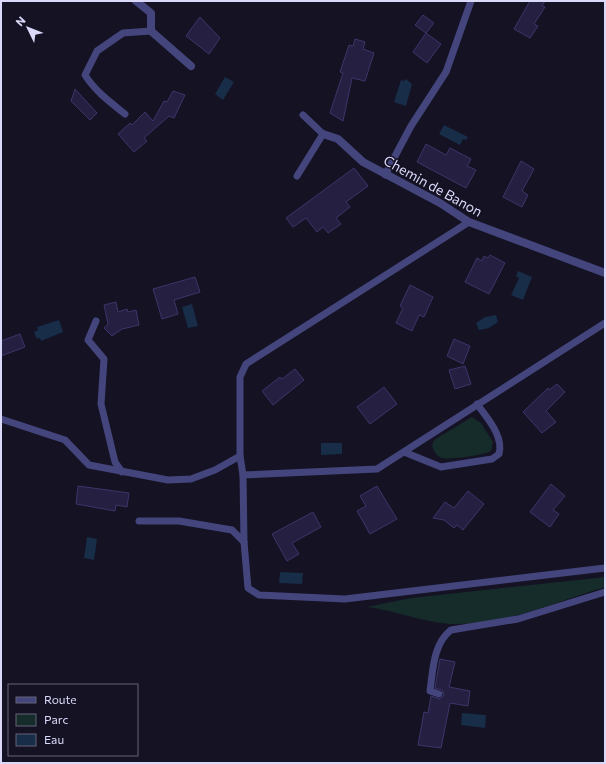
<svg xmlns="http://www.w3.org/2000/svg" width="606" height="764" font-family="Commissioner,sans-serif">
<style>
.green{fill:#162c2a}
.water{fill:#172d48}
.building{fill:#252041;stroke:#3c356a}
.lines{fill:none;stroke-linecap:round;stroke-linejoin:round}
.service{stroke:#43457c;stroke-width:7}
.minor{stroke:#43457c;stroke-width:8}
.labels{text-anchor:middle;stroke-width:3;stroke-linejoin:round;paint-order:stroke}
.street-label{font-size:14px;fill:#dbd9fa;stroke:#141223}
</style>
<rect width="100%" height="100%" fill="#141223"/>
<g class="green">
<path d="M472,417l9,6 12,19 -2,9c-5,4 -43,9 -49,7 -6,-2 -8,-7 -10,-12l2,-6z"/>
<path d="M605,577v10c-50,15 -101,39 -154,37 -26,-1 -57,-14 -84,-17l44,-9z"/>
</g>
<g class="water">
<path d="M225,77l9,5 -11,18 -8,-6z"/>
<path d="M406,79l6,5 -6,22 -12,-4 7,-22 3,1z"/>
<path d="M444,125l24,12 -2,3 -3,-1 -3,6 -21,-11z"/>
<path d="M518,271l14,6 -9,23 -12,-5 8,-17 -3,-2z"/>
<path d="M192,304l6,22 -10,2 -6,-21z"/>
<path d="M496,315l2,7 -9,6 -10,2 -3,-7 9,-6z"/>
<path d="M59,320l4,12 -22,9 -1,-3 -3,1 -3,-7 4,-2 -1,-3z"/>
<path d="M321,443h21v11l-21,1z"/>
<path d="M87,537l10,2 -3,21 -10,-2z"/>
<path d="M280,572l23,1 -1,11 -23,-1z"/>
<path d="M462,713l24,2 -1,13 -24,-3z"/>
</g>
<g class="building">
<path d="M530,1h15l-3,5 3,1 -11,17 4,2 -8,12 -16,-9z"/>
<path d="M423,15l11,8 -8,10 -11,-8z"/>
<path d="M200,17l20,21 -11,16 -23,-18z"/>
<path d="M426,33l15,11 -14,19 -14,-11z"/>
<path d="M355,39l10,3 -2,7 11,4 -9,28 -13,-3 -9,43 -13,-8 13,-40 -3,-1 9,-27 4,1z"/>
<path d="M75,89l22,24 -7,7 -19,-19z"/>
<path d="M173,91l12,4 -11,23 -5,-2 -25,22 3,3 -13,11 -16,-18 12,-11 2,2 13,-13 8,9 11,-20 3,1z"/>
<path d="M426,144l20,11 4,-7 21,11 -4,7 9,4 -10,18 -49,-26z"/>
<path d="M521,161l13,8 -12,22 6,4 -6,12 -19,-10z"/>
<path d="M354,168l14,18 -22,16 4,5 -14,11 5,6 -13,9 -5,-6 -6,5 -11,-14 -13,9 -7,-9z"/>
<path d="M490,255l15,8 -16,31 -24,-12 12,-24 5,3 2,-5 4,2z"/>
<path d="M195,277l5,15 -26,8 4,14 -16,5 -9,-30z"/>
<path d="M410,285l23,12 -9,20 -5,-2 -7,16 -16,-8 7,-15 -3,-2z"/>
<path d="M116,302l2,10 9,-3 1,3 8,-2 3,15 -17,4 -10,7 -8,-8 4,-4 -4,-19z"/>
<path d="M20,334l5,13 -24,9v-15z"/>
<path d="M454,339l16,7 -7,18 -16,-8z"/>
<path d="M465,366l6,18 -16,5 -6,-19z"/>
<path d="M295,369l9,11 -31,25 -11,-14 18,-14 2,2z"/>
<path d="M557,384l8,8 -19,19 10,11 -14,11 -19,-21 25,-24 1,2z"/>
<path d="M384,387l13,17 -27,20 -13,-17z"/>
<path d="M551,484l14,12 -12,14 6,4 -9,13 -20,-15z"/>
<path d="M78,486l51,7 -2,14 -11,-2 -1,6 -39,-7z"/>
<path d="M377,486l20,33 -27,15 -13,-23 9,-5 -6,-10z"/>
<path d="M468,491l16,13 -21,26 -6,-5 -3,3 -10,-8 -11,-2 12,-16 9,6z"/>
<path d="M313,512l8,15 -29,16 7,11 -12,7 -15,-27z"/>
<path d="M440,659l15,3 -6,25 21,4 -2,15 -18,-3 -9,45 -23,-3 6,-33 4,1 3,-17 9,3 4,-4 -2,-5 -7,-2z"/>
</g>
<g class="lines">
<g class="service">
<path d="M125,114c-15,-12 -30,-23 -40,-39l12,-24 26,-18 28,-2"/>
<path d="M385,175l26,-49 35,-54 25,-71"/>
<path d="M297,176l26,-42 -20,-19"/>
<path d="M469,222l-223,142 -6,13v79l3,19 134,-6 228,-146"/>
<path d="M96,321l-8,19 16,19 -3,45 14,58 7,10"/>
<path d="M1,419l64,21 24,25 79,15 23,-1 24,-9 25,-14"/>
<path d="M404,452l37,15 51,-8 7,-5c5,-18 -12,-36 -22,-50"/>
<path d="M243,475l1,67"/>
<path d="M139,521h40l53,9 12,12 4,46 11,7 86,4 260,-31"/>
<path d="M439,694l-9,-3c3,-21 3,-47 21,-61l67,-11 87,-27"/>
</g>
<g class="minor">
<path d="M136,1l15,12v18l40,35"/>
<path d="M323,134l15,5 25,23 77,41 29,19 136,51"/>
</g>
</g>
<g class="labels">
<g class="street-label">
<text transform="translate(433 186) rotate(29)" y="5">Chemin de Banon</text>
</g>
</g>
<rect width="606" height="764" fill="none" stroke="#dbd9fa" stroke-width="4"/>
<rect x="8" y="684" width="130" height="72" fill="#141223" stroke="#646279"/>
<rect x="16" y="697" width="20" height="6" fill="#43457c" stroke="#646279"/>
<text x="44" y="704" font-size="12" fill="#dbd9fa">Route</text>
<rect x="16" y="714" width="20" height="12" fill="#162c2a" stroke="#646279"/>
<text x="44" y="724" font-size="12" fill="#dbd9fa">Parc</text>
<rect x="16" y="734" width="20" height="12" fill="#172d48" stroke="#646279"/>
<text x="44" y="744" font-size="12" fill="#dbd9fa">Eau</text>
<g transform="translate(28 28) rotate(313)" stroke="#141223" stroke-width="3" paint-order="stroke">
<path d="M0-3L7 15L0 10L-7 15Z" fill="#dbd9fa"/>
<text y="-6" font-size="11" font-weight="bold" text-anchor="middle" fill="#dbd9fa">N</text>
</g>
</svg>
